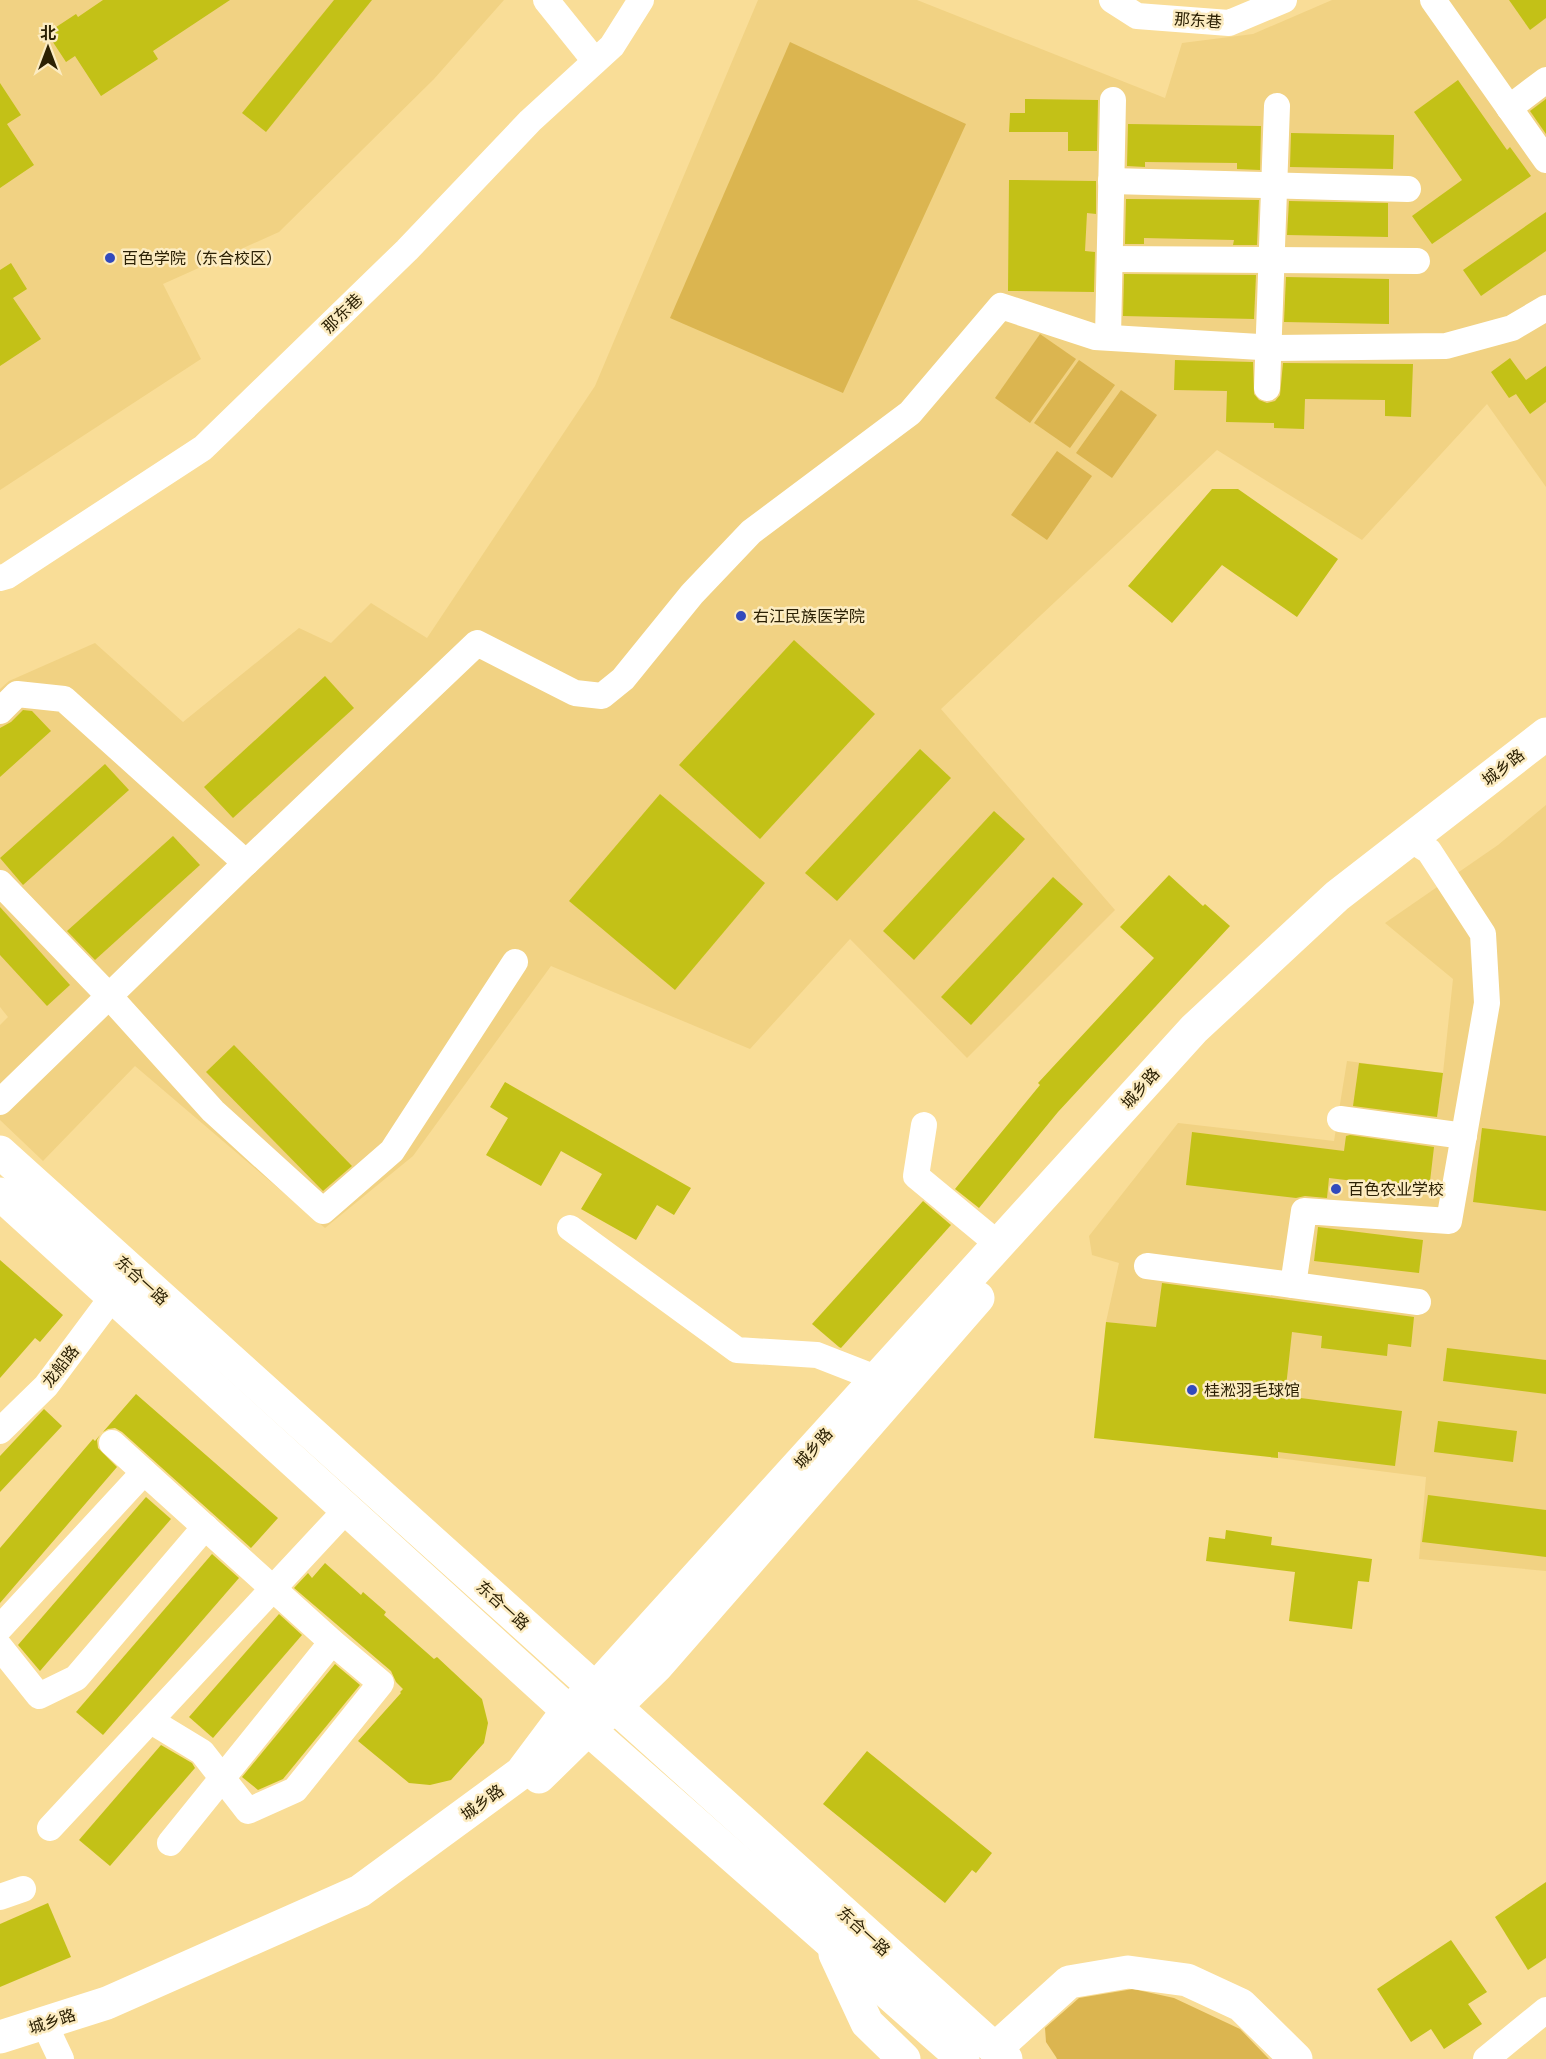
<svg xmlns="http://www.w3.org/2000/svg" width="1546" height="2059" font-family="Figtree,'Noto Sans SC',sans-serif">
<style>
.built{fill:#f1d283}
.green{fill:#dbb550}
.building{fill:#c3c117}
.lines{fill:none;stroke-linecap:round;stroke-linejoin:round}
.minor{stroke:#fff;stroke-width:26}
.major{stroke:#fff;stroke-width:33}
.poi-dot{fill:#324abc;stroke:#fcecc2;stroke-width:2}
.labels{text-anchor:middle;stroke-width:5;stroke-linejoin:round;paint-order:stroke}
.street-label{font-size:16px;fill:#2c2104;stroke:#fcecc2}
.poi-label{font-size:16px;fill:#2c2104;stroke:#fcecc2;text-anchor:start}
</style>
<rect width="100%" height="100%" fill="#f9dd97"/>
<g class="built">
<path d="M0,0h504l-70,79 -155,153 -116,52 38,75 -201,131z"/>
<path d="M758,0h159l248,98 17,-55 71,-9 79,-34h214v487l-59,-83 -125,136 -145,-90 -276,259 174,201 -148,148 -117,-119 -100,110 -199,-83 -138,190 -88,72 -190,-162 -92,95 -43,-41v-95l8,-8 -8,-10v-318l9,-8 86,-38 88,79 116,-94 32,15 40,-40 56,35 168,-252z"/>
<path d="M1546,805v766l-127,-12 7,-82 -148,-19 12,-116 -184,-20 13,-59 -27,-8 -3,-19 89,-113 156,18 13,-80 96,12 10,-94 -68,-56 113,-78z"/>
</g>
<g class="green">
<path d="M790,42l176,82 -123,269 -173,-75z"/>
<path d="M1040,334l36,25 -46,64 -35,-25z"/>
<path d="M1079,360l36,25 -45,63 -36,-25z"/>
<path d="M1121,390l36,25 -45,63 -36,-25z"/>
<path d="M1057,451l35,25 -45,64 -36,-25z"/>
<path d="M1133,1989l41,9 66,31 29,30h-212l-1,-2 -10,-15 -1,-14 34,-30z"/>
</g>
<g class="building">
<path d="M103,0h127l-77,51 5,8 -57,37 -26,-40 -9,6 -19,-29 29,-19 2,3z"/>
<path d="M334,0h38l-106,132 -24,-19z"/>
<path d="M1509,0h37v18l-16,12z"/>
<path d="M1458,80l49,70 3,-3 21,29 -99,68 -20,-28 50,-36 -48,-68z"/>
<path d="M0,83l21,32 -14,9 27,41 -34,23z"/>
<path d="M1025,99l73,1 -1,51h-29v-19h-59l1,-19h15z"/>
<path d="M1546,99v35l-16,-23z"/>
<path d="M1128,124l133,2 -1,44 -23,-1v-6l-92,-1v5l-18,-1z"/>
<path d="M1291,133l103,2 -1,34 -103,-2z"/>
<path d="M1009,180l87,1v33l-9,-1 -2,38 10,1 -1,40 -86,-1z"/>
<path d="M1126,199l133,1 -2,45h-24l1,-5 -90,-2v6h-19z"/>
<path d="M1289,201l99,2v34l-101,-2z"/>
<path d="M1546,212v39l-65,45 -18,-26z"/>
<path d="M11,263l16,26 -14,9 28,41 -41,27v-96z"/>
<path d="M1124,274l132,1 -2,44 -131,-3z"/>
<path d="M1286,277l103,2v45l-105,-2z"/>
<path d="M1510,358l16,22 20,-14v36l-16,12 -14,-20 -7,4 -18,-26z"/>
<path d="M1175,360l78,2 1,32 5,6 8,3 8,-2 5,-6 3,-32 130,1 -2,53 -26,-1v-16l-80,-1 -1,30 -30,-1v-5l-48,-1 1,-31 -53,-1z"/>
<path d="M1212,489h26l100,70 -41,58 -75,-52 -50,58 -44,-37z"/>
<path d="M794,640l81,74 -115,125 -81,-74z"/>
<path d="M325,676l29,32 -121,110 -29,-31z"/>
<path d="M23,710l9,1 19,20 -51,46v-49l11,-6z"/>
<path d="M920,749l31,29 -114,123 -32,-28z"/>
<path d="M105,764l24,26 -106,95 -23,-27z"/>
<path d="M660,794l105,89 -90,107 -106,-89z"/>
<path d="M994,811l31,28 -111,121 -31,-29z"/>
<path d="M173,836l27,29 -105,95 -28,-29z"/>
<path d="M1169,875l34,31 2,-2 25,22 -172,186 -79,96 -24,-19 85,-104 -2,-2 116,-125 -34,-31z"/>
<path d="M1053,877l30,27 -112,121 -30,-28z"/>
<path d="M0,907l70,78 -23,21 -47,-51z"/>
<path d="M234,1045l118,121 -29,25 -117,-119z"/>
<path d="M1359,1063l84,10 -6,44 -84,-11z"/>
<path d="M505,1082l186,106 -17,27 -17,-10 -21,35 -55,-31 21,-35 -41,-23 -20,35 -55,-31 22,-37 -18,-11z"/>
<path d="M1482,1128l64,8v75l-73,-9z"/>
<path d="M1192,1132l152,19 2,-15 4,-1 84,12 -5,43 -100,-12 -2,20 -22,-2 -9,2 -110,-13z"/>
<path d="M923,1201l28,24 -110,123 -2,-1 -27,-23z"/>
<path d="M1318,1227l105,13 -4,33 -105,-12z"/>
<path d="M0,1260l63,55 -23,27 -5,-4 -35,40z"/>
<path d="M1162,1283l252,34 -3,30 -23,-3 -1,12 -66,-8 1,-12 -30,-4 -7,64 117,15 -7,55 -117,-14v6l-184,-20 12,-116 50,5z"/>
<path d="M1447,1348l99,12v34l-103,-13z"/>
<path d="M136,1394l142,124 -27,30 -129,-116 -7,-4 -7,1 -5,3z"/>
<path d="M44,1409l18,17 -62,66v-36z"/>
<path d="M1438,1421l79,10 -4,31 -79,-10z"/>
<path d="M100,1435l-3,5 1,8 19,19 -117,136v-55l93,-109 2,2z"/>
<path d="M1428,1495l118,15v47l-124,-15z"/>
<path d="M146,1497l25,22 -131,152 -22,-26z"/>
<path d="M1226,1530l46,7 -1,8 101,14 -3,23 -11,-1 -6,48 -63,-8 6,-49 -89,-11 3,-24 16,2z"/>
<path d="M212,1554l27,24 -136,157 -27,-23z"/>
<path d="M325,1563l36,32 2,-3 23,20 -2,3 50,44 3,-2 45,42 6,24 -4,20 -33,37 -21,5 -21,-2 -51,-42 43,-48 -1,-1 3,-3 -7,-7 -5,-11 -97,-83 14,-15 4,5z"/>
<path d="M279,1614l23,21 -89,103 -24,-21z"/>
<path d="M335,1664l25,21 -77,94 -25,11 -16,-13z"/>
<path d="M161,1745l31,18 3,5 -85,98 -31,-26z"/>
<path d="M867,1751l125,102 -16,20 -4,-3 -27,33 -122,-99z"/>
<path d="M1546,1882v76l-18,12 -33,-53z"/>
<path d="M48,1903l23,54 -71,30v-63z"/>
<path d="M1451,1940l36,52 -19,12 14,20 -38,25 -13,-20 -20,13 -34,-53z"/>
</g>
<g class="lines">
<g class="minor">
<path d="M546,0l49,61"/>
<path d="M1112,0l25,16 92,7 55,-23"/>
<path d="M1433,0l113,160"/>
<path d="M1509,108l37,-28"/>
<path d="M1111,181l297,8"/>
<path d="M1110,259l307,2"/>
<path d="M1108,337l5,-237"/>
<path d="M1267,388l10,-282"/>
<path d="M0,578l7,-2 196,-128 204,-198 123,-129 82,-75 29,-46"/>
<path d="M0,711l17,-17 47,5 182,164 -246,239"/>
<path d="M246,863l231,-220 98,50 27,3 21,-17 69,-85 59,-62 159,-119 91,-107 94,31 181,11 170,-2 66,-18 34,-20"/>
<path d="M0,883l109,113 104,115 110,100 69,-60 123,-189"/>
<path d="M1340,1119l124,17"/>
<path d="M924,1125l-8,51 82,68"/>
<path d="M570,1228l167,122 80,5 59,23"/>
<path d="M1147,1266l146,19 11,-74 145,10 38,-218 -4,-69 -54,-83 -19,-12"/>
<path d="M1293,1285l125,17"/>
<path d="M0,1431l46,-45 67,-90"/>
<path d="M112,1443l220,199 49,41 -86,107 -47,21 -46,-59 -51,-31"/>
<path d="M0,1628l144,-156"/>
<path d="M0,1647l39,49 37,-18 129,-151"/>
<path d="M50,1828l297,-319"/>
<path d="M170,1843l162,-201"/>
<path d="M0,1897l23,-8"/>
<path d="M44,2023l17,36"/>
<path d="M1486,2059l60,-49"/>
</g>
<g class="major">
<path d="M0,1152l1006,907"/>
<path d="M0,1194l588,535 375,330"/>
<path d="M539,1777l49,-48 27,-22 42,-41 321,-368"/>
<path d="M835,1954l32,69 37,36"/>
<path d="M0,2037l107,-34 253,-112 161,-118 47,-63 27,-21 599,-660 143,-133 209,-162"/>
<path d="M995,2049l74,-67 59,-10 59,8 54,25 55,54"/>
</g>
</g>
<g class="poi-dot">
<circle cx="110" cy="258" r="6"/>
<circle cx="741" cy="616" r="6"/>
<circle cx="1336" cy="1189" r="6"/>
<circle cx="1192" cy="1390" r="6"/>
</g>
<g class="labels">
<g class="street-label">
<text transform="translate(1198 20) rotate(4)" y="6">那东巷</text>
<text transform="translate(342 313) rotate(-44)" y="6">那东巷</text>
<text transform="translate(1503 767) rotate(-38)" y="6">城乡路</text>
<text transform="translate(1140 1088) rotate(-48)" y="6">城乡路</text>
<text transform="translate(142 1280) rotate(42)" y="6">东合一路</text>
<text transform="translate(60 1366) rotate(-52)" y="6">龙船路</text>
<text transform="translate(813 1448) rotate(-48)" y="6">城乡路</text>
<text transform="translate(503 1605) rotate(42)" y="6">东合一路</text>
<text transform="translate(482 1802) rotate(-36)" y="6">城乡路</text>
<text transform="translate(864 1931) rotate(42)" y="6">东合一路</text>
<text transform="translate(52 2021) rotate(-18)" y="6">城乡路</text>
</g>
<g class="poi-label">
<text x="122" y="264">百色学院（东合校区）</text>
<text x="753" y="622">右江民族医学院</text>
<text x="1348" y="1195">百色农业学校</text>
<text x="1204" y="1396">桂淞羽毛球馆</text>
</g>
</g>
<g transform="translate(48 48)" stroke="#fcecc2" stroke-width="4.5" paint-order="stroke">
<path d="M0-4.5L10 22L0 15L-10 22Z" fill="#2c2104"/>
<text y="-9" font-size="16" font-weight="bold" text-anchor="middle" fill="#2c2104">北</text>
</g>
</svg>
